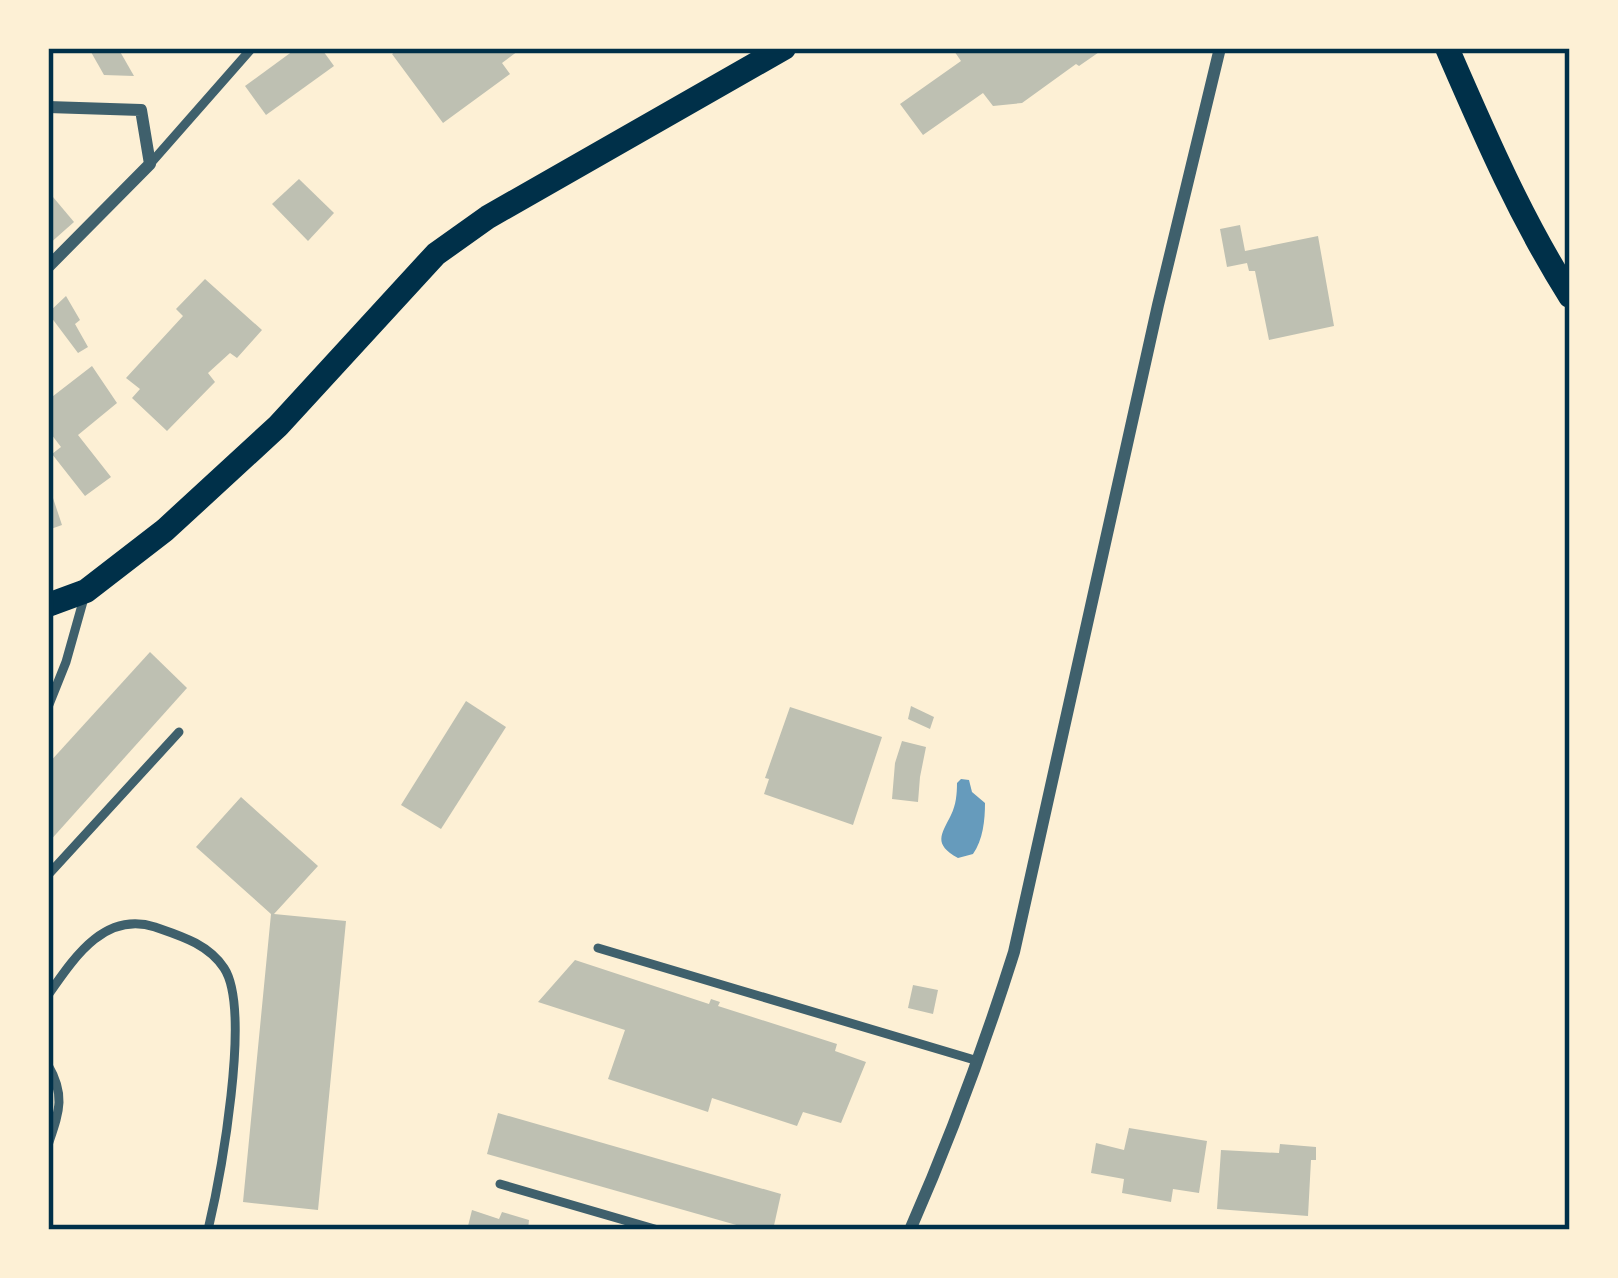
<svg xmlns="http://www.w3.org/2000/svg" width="1618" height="1278" font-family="Lato,sans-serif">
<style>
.water{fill:#669bbc}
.building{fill:#bec0b2}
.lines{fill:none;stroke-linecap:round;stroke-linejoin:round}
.service{stroke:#3f606c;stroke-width:9}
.minor{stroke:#3f606c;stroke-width:12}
.secondary{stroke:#003049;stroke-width:24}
.neatline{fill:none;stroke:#003049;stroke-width:4.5}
</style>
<rect width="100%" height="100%" fill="#fdf0d5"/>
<path class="water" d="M961,779l8,1 3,12 13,11c0,17 -2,37 -12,51l-15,4c-25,-14 -17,-23 -7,-43 5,-10 6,-21 6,-32z"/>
<g class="building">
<path d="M94,48h24l16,28 -30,-1 -13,-23z"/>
<path d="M297,48h24l13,18 -68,49 -21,-29z"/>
<path d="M400,48h122l-20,15 8,11 -67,49 -51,-69z"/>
<path d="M952,48h153l-26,18 -3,-2 -54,39 -29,3 -10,-13 -60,42 -23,-31 61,-43z"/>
<path d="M299,179l35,34 -26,28 -36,-37z"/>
<path d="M53,197l21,25 -26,23v-46z"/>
<path d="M1240,225l5,26 73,-15 16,90 -65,14 -14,-69h-6l-2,-8 -20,4 -7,-38z"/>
<path d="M205,279l57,51 -25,28 -7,-5 -22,20 7,9 -48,49 -35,-33 8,-9 -14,-11 57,-62 -7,-7z"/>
<path d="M66,296l14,24 -5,4 13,23 -10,6 -30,-40z"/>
<path d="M92,366l25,37 -39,32 33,42 -26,19 -33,-42 9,-7 -13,-17v-30z"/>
<path d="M48,483l14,42 -14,5z"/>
<path d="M150,652l37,36 -139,155v-79z"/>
<path d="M466,701l40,26 -65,102 -40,-24z"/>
<path d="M911,706l23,11 -4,12 -22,-10z"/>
<path d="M790,707l92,30 -29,88 -89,-31 5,-15 -4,-1z"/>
<path d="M902,741l24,6 -6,30 -2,25 -26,-3 3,-36z"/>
<path d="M241,797l77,69 -44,48 72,7 -28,289 -75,-8 28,-288 -75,-67z"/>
<path d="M575,960l134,44 2,-5 9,3 -2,4 119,38 -2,7 31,11 -25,61 -38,-11 -6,14 -85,-28 -4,14 -100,-33 17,-49 -87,-28z"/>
<path d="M913,985l25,5 -5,24 -25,-6z"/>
<path d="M498,1113l283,81 -8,36h-19l-267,-76z"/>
<path d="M1129,1128l78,13 -8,52 -26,-4 -2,13 -49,-9 2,-14 -33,-6 5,-30 28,7z"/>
<path d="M1280,1144l36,3v13h-5l-3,56 -91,-7 4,-59 58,3z"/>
<path d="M472,1210l27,9 3,-7 27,8 -1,10h-61z"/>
</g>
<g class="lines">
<g class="service">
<path d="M150,164l102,-116"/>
<path d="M48,707l18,-45 18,-64"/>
<path d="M48,875l131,-143"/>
<path d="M598,948l380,113"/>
<path d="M48,995c26,-37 56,-84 107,-68 26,9 53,17 69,41 28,42 -4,211 -16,262"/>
<path d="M48,1065c18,31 11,47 0,80"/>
<path d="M500,1184l158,46"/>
</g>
<g class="minor">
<path d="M48,107l93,3 9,54 -102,103"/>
<path d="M910,1230c40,-91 74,-183 104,-278l144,-647 62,-257"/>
</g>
<g class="secondary">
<path d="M1447,48c37,85 73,169 123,248"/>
<path d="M48,605l38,-14 79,-61 113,-104 158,-172 52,-37 296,-169"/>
</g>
</g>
<rect width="1618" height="1278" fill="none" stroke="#fdf0d5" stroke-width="102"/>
<rect x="51" y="51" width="1516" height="1176" class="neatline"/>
</svg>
